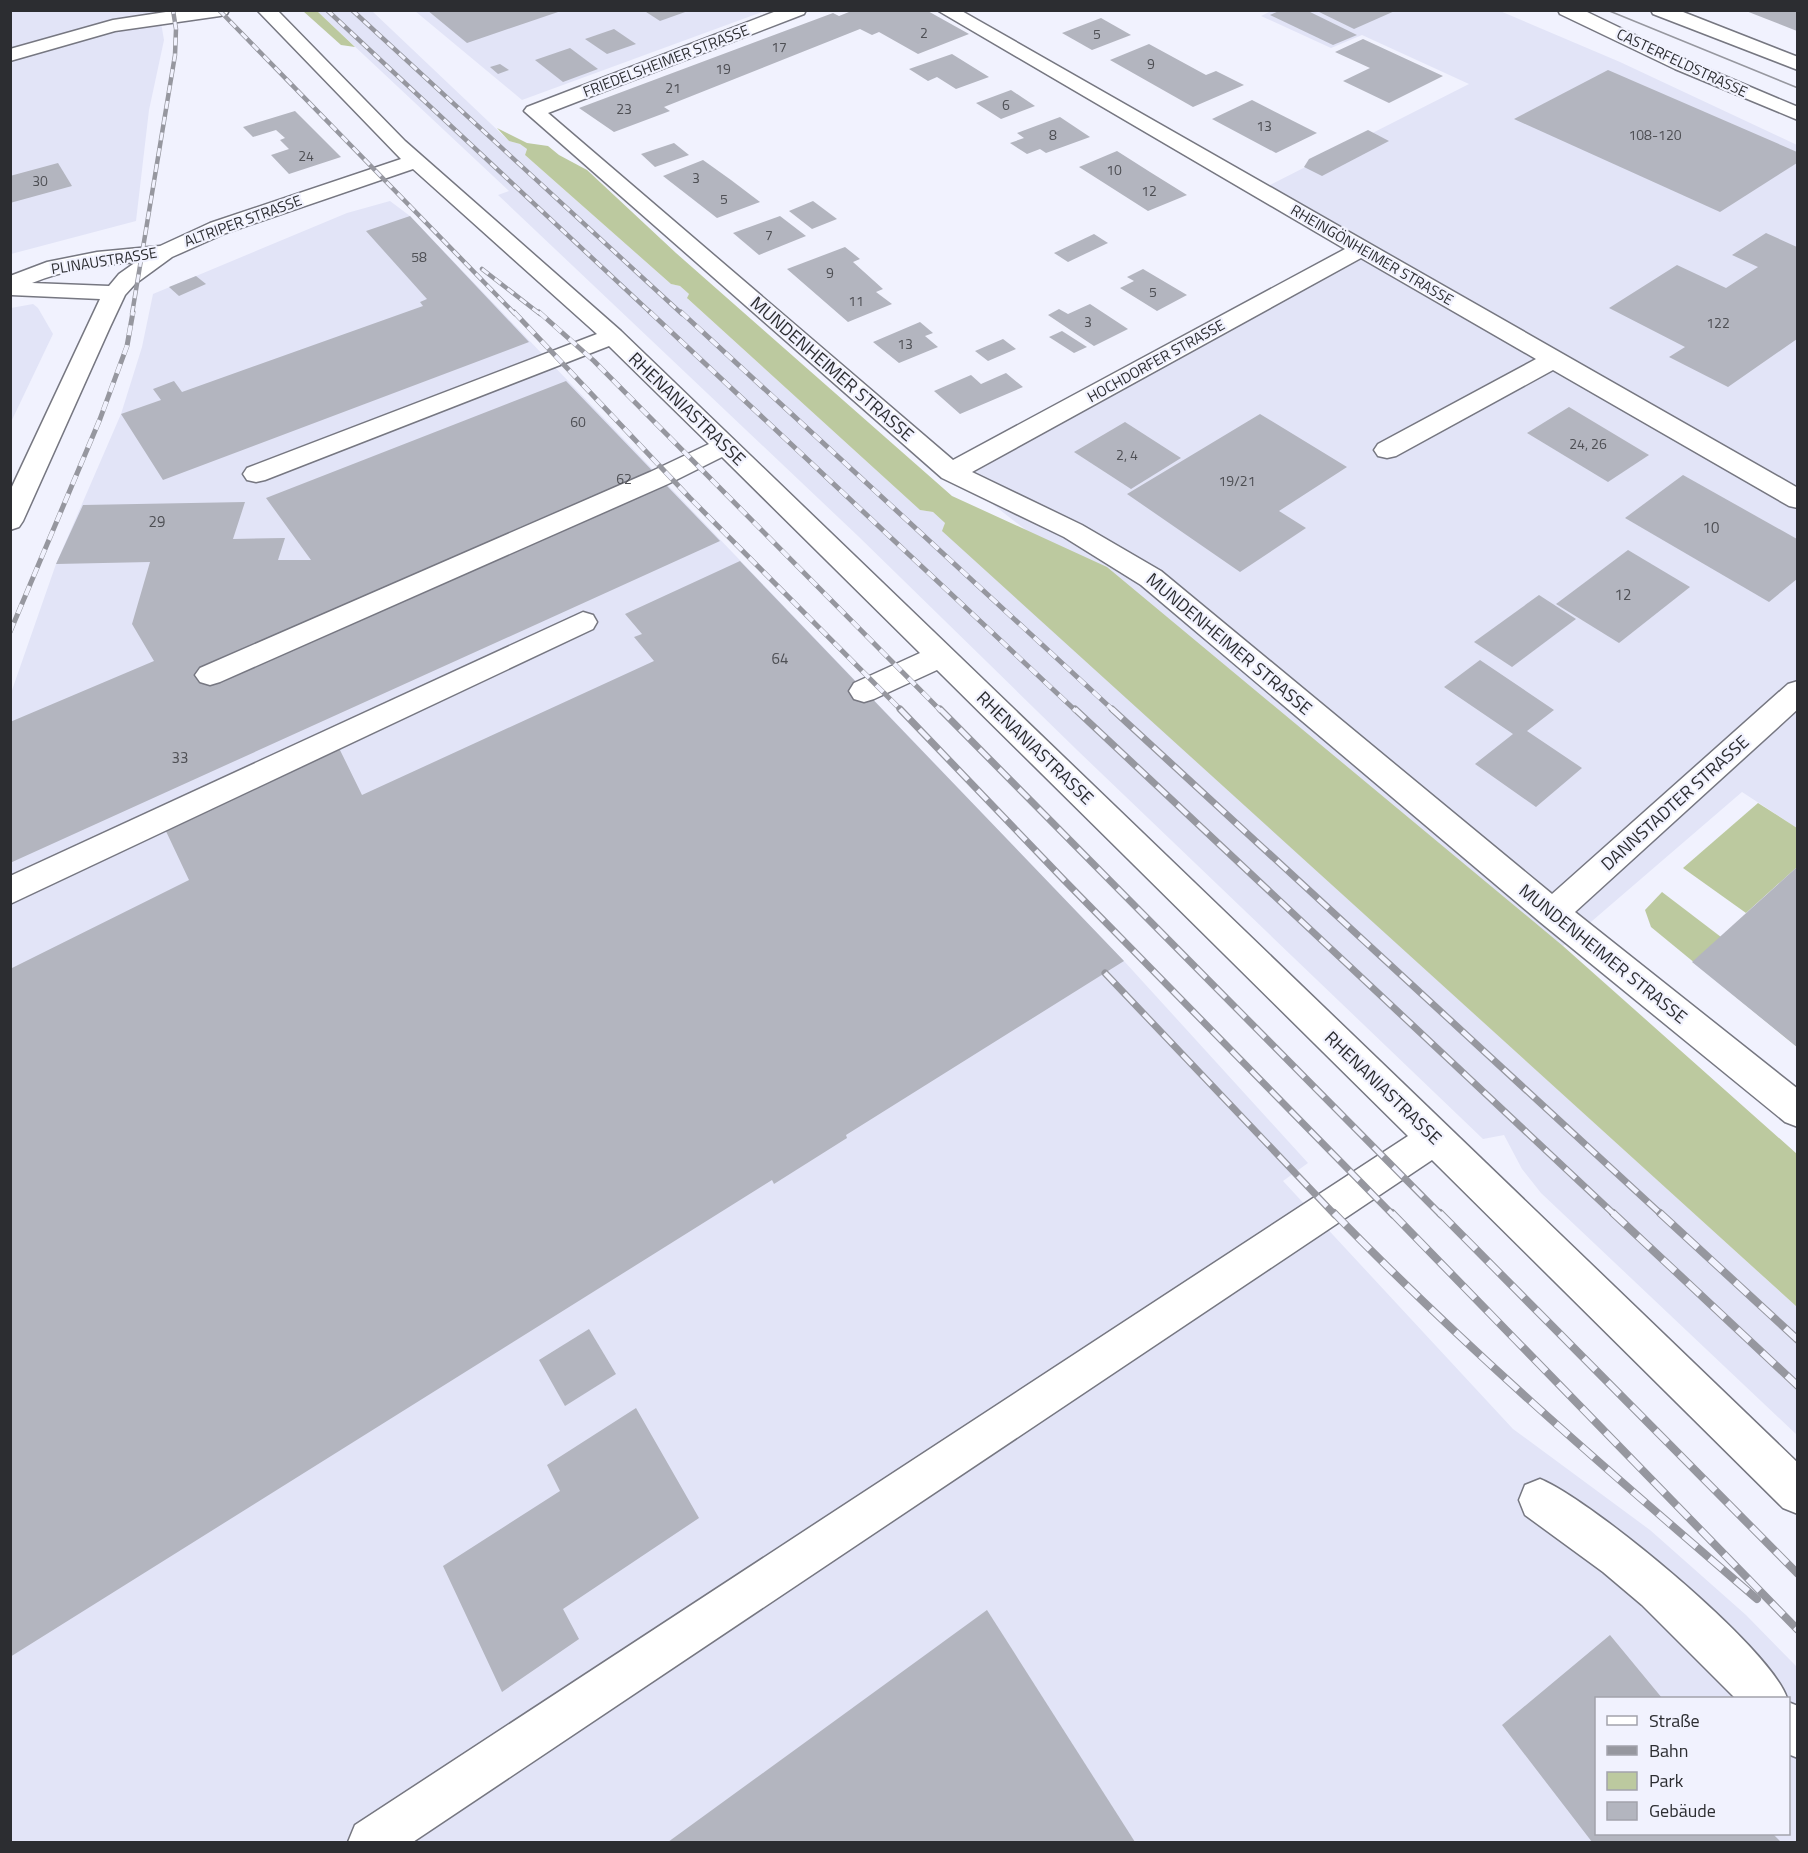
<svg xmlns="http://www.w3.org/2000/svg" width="1808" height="1853" font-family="'Titillium Web',sans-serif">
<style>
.built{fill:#e2e4f7;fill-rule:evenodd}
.green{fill:#bcc99f}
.building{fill:#b3b5bf}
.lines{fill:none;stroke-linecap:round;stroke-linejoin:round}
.minor-casing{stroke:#767781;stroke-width:3}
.major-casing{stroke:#767781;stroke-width:3}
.minor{fill:#fff;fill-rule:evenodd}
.major{fill:#fff;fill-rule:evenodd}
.tram{stroke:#96979f;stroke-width:1.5}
.rail-far3-casing{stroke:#96979f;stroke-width:4.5}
.rail-far2-casing{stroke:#96979f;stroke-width:5}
.rail-far1-casing{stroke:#96979f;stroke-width:7}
.rail-casing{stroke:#96979f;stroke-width:8}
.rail-far3{stroke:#f1f2fe;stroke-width:3;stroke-dasharray:8;stroke-linecap:butt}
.rail-far2{stroke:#f1f2fe;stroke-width:4;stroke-dasharray:10;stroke-linecap:butt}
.rail-far1{stroke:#f1f2fe;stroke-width:4.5;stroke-dasharray:14;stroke-linecap:butt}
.rail{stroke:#f1f2fe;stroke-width:6;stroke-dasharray:17;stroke-linecap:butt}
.labels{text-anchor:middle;stroke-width:4.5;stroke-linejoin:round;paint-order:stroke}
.far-number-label{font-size:14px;fill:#4e4f54}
.far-street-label{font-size:15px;fill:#2c2d31;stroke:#f1f2fe}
.number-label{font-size:15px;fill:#4e4f54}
.street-label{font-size:18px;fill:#2c2d31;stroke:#f1f2fe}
</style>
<rect width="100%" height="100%" fill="#f1f2fe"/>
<g class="built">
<path d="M1273,10l227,1 120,51 177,83v683l-55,-36 -179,154 -612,-474 408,-222 -99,-60 209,-106 -107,-49 -31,13 -70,-32z"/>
<path d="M11,11h148l5,29 -15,70 -13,111 -125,33z"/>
<path d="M317,11h55l137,130 11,3 7,5 -2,6 146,129 9,2 9,8 -1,5 232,211 13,2 12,11 -2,8 854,776v128l-256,-242 -19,-24 -18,-34 -21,4 -406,-389 -219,-214 -360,-341 11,-4z"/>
<path d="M415,11h350l-243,89z"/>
<path d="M390,201l20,15 714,745 184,202 -25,18 230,248 137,101 96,85 51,52v175h-1786v-1149l45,-129 65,-150 21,-67 11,-53 194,-81zM1596,1698h192v136h-192z"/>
<path d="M33,304l5,4 15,26 -42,88v-114z"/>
</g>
<g class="green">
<path d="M303,11h14l38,36 -14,-2z"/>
<path d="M497,128l30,15 21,3 11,9 28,15 89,83 276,243 155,71 456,379 234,208v153l-855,-776 3,-8 -12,-11 -13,-2 -233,-212 2,-4 -9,-8 -9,-2 -146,-129 2,-6 -7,-5 -11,-3z"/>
<path d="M1758,803l39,25v39l-51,46 -63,-45z"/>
<path d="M1662,892l135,103v52l-146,-120 -6,-17z"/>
</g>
<g class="building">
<path d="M427,10h134v1l-94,32z"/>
<path d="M643,10h45v1l-28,10z"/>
<path d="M854,10h72l43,24 -51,20 -39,-22 -7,3 -12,-6 -196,78 6,4 -56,21 -35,-24 254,-95 6,3z"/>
<path d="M1281,10h25l51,25 -24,10 -63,-30z"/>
<path d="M1315,10h82l-43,19z"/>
<path d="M1746,10h51v21l-51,-20z"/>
<path d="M1101,18l30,17 -39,15 -30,-17z"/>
<path d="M614,29l22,15 -29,10 -22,-15z"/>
<path d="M1363,39l80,37 -54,27 -46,-22 27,-13 -35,-16z"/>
<path d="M1149,44l57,31 10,-4 28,14 -51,22 -83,-47z"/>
<path d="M570,48l28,21 -35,13 -28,-22z"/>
<path d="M952,54l37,23 -33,12 -19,-12 -9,4 -19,-12z"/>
<path d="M500,64l9,6 -11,4 -8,-7z"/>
<path d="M1608,70l189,82v11l-77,49 -206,-93z"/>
<path d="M1011,90l24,16 -34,13 -25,-16z"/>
<path d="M1252,100l65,33 -41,20 -64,-34z"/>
<path d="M295,111l46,46 -52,17 -18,-19 18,-6 -9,-9 5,-2 -9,-8 -23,7 -10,-10z"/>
<path d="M1060,117l30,20 -44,16 -6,-4 -13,5 -17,-11 14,-5 -7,-5z"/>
<path d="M1368,130l21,11 -67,35 -18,-9 5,-8z"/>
<path d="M674,143l15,12 -34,12 -14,-13z"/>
<path d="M1117,151l33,21 37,23 -39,16 -69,-44z"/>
<path d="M703,160l28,20 29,22 -43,16 -54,-42z"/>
<path d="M58,163l14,23 -62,17v-27z"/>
<path d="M813,201l24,18 -25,10 -23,-18z"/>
<path d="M410,216l119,126 -366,138 -42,-66 40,-14 -8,-11 21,-8 8,11 241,-86 -3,-4 7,-3 -61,-68z"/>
<path d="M780,216l26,20 -47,19 -26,-22z"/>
<path d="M1766,233l31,14v92l-69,48 -59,-30 16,-10 -76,-39 68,-43 49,23 32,-21 -26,-12z"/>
<path d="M1094,234l14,9 -40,19 -14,-9z"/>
<path d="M845,247l15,12 -7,3 30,27 -7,3 16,12 -44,18 -61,-53z"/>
<path d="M1143,269l44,26 -30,16 -37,-23 14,-7 -7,-4z"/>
<path d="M196,276l10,8 -27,12 -10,-9z"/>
<path d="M1090,304l38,25 -34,17 -46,-31 11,-6 9,5z"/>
<path d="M920,322l13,11 -8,3 13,11 -39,16 -26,-21z"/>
<path d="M1062,331l25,16 -13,6 -25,-16z"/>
<path d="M1003,339l13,10 -28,12 -13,-10z"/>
<path d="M1006,373l17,14 -63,27 -26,-23 37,-16 10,9z"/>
<path d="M566,381l154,160 -710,322v-141l144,-61 -22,-37 18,-62 -94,2 27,-59 162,-3 -12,37 52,-1 -7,22h33l-45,-62z"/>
<path d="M1569,407l80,48 -41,27 -81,-49z"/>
<path d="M1260,414l87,53 -68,44 27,17 -66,44 -113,-78z"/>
<path d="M1125,422l56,36 -50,31 -57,-37z"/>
<path d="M1683,475l114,64v40l-28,23 -144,-84z"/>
<path d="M1628,550l62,37 -71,56 -63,-39z"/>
<path d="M740,561l384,400 -278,174 1,3 -73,46 -2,-4 -762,477v-688l179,-89 -25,-53 174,-81 24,49 292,-134 -20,-24 8,-3 -17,-20z"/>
<path d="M1539,595l37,24 -64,48 -38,-25z"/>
<path d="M1480,660l74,50 -27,21 55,37 -46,39 -61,-43 38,-30 -69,-47z"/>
<path d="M1797,867v180l-105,-85z"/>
<path d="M589,1329l27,45 -51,32 -26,-46z"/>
<path d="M636,1408l63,110 -136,91 16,30 -77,53 -59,-126 117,-75 -13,-26z"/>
<path d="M987,1610l148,232h-467z"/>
<path d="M1610,1635l52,63h-66v135l177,1 8,8h-189l-90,-117z"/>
</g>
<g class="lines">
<g class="minor-casing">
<g id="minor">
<path d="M179,10h50l-2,4 -7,2 -105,15 -105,30v-12l103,-29z"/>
<path d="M257,10h20l128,131 216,190 1177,1132v51l-15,-6 -351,-348 -1019,682h-65l7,-17 1053,-689 -471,-466 -63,29 -10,3 -10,-3 -5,-8 5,-8 66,-30 -198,-196 -54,27 -448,198 -10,3 -10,-3 -5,-7 5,-7 450,-196 59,-28 -100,-98 -344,134 -9,2 -9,-2 -4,-6 4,-6 350,-134 -184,-165 -187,64 -54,24 -37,27 -10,11 -15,32 -87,194 -4,6 -9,3v-39l90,-192 -89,-4 -1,-19 37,-14 50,-10 63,-6 50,-23 191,-64zM136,262l-17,12 -10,12 -77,-3c34,-14 69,-18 104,-21z"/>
<path d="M779,10h27l-2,4 -256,99 405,347 392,-211 -408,-239h23l838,478v20l-9,-2 -236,-136 -157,86 -9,2 -9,-2 -4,-6 4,-6 158,-85 -175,-101 -389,214 110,53 79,46 391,323 236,-210 10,-3v28l-223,203 223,177v38l-13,-5 -245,-200 -399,-337 -77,-48 -122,-59 -418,-367 3,-4z"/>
<path d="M583,612l10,3 4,7 -4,7 -583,275v-28z"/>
<path d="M1540,1479c52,21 231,169 247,219h-52l-93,-93 -39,-33 -78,-57 -6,-15 6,-15z"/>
<path d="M1788,1702l10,4v52l-10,-4z"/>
</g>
</g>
<g class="major-casing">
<g id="major">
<path d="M1558,10h25l106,51 109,46v13l-123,-51 -115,-55z"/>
<path d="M1651,10h27l120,47v13l-145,-56z"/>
</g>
</g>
<use href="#minor" class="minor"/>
<use href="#major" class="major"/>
<path class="tram" d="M1607,10l191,78"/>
<g class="rail-far3-casing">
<g id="rail-far3">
<path d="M219,10l296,304"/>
<path d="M327,10l325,304"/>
<path d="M352,10l330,304"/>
<path d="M482,269l58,45"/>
<path d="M132,314l43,-259 1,-26 -3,-19"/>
</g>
</g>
<g class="rail-far2-casing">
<g id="rail-far2">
<path d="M514,312l176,186 212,213"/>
<path d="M539,312l55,49 347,350"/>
<path d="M650,312l426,399"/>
<path d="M681,312l433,399"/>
<path d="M10,632l90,-213 27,-73 6,-34"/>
</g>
</g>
<g class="rail-far1-casing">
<g id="rail-far1">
<path d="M900,709l164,171 329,335"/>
<path d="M940,709l501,506"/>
<path d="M1075,709l540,506"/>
<path d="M1112,709l550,506"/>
<path d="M1105,973l230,242"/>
</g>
</g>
<g class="rail-casing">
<g id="rail">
<path d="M1334,1213c133,137 278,261 423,386"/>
<path d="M1392,1213l406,417"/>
<path d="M1440,1213l358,361"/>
<path d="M1613,1213l185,173"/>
<path d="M1660,1213l138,127"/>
</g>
</g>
<use href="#rail-far3" class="rail-far3"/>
<use href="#rail-far2" class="rail-far2"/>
<use href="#rail-far1" class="rail-far1"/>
<use href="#rail" class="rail"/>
</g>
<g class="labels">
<g class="far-number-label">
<text x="924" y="38">2</text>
<text x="1097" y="39">5</text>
<text x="779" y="52">17</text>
<text x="1151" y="69">9</text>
<text x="723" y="74">19</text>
<text x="673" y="93">21</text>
<text x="1006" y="110">6</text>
<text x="624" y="114">23</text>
<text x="1264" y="131">13</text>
<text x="1053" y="140">8</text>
<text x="1655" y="140">108-120</text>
<text x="306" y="161">24</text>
<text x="1114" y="175">10</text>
<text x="696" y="183">3</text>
<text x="40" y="186">30</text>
<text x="1149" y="196">12</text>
<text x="724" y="204">5</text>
<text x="769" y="240">7</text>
<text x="419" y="262">58</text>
<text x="830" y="278">9</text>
<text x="1153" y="297">5</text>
<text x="856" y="306">11</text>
<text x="1088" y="327">3</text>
<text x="1718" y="328">122</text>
<text x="905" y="349">13</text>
<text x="578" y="427">60</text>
<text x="1588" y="449">24, 26</text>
<text x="1127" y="460">2, 4</text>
<text x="624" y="484">62</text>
<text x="1237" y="486">19/21</text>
</g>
<g class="far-street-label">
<text transform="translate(666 61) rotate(-21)" y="5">FRIEDELSHEIMER STRASSE</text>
<text transform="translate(1682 63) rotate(25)" y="5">CASTERFELDSTRASSE</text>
<text transform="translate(243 221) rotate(-20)" y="5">ALTRIPER STRASSE</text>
<text transform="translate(1372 255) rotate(30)" y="5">RHEINGÖNHEIMER STRASSE</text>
<text transform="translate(104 261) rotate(-9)" y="5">PLINAUSTRASSE</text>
<text transform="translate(1156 361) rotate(-29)" y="5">HOCHDORFER STRASSE</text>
</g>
<g class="number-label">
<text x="157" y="527">29</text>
<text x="1711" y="533">10</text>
<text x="1623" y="600">12</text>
<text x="780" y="664">64</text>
<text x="180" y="763">33</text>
</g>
<g class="street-label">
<text transform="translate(832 369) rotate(41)" y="6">MUNDENHEIMER STRASSE</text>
<text transform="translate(687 409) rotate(44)" y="6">RHENANIASTRASSE</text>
<text transform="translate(1229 644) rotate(40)" y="6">MUNDENHEIMER STRASSE</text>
<text transform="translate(1035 748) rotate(44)" y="6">RHENANIASTRASSE</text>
<text transform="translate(1675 803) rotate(-42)" y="6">DANNSTADTER STRASSE</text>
<text transform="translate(1603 954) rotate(39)" y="6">MUNDENHEIMER STRASSE</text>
<text transform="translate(1383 1088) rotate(44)" y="6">RHENANIASTRASSE</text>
</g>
</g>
<rect width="1808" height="1853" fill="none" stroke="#2c2d31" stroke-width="24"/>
<rect x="1595" y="1697" width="195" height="138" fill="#f1f2fe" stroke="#a2a3ac" stroke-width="1.5"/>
<rect x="1607" y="1716" width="30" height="9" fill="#ffffff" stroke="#a2a3ac" stroke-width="1.5"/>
<text x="1649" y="1727" font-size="18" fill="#2c2d31">Straße</text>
<rect x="1607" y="1746" width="30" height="9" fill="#96979f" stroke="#a2a3ac" stroke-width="1.5"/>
<text x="1649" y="1757" font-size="18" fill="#2c2d31">Bahn</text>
<rect x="1607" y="1772" width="30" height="18" fill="#bcc99f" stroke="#a2a3ac" stroke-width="1.5"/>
<text x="1649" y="1787" font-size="18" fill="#2c2d31">Park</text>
<rect x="1607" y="1802" width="30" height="18" fill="#b3b5bf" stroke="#a2a3ac" stroke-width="1.5"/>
<text x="1649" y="1817" font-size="18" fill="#2c2d31">Gebäude</text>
</svg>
